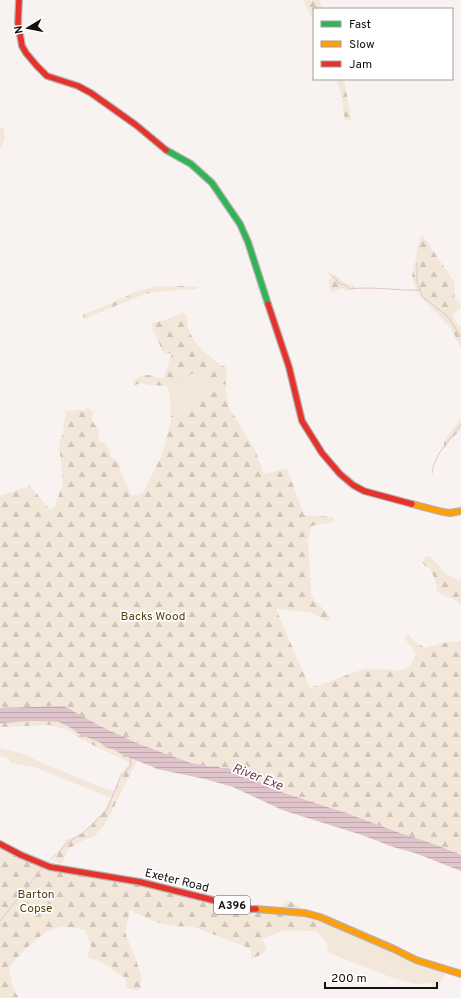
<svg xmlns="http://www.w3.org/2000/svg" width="461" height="998" font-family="Overpass,sans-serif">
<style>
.grass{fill:#f2e7d8}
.forest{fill:url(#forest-firs)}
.water{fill:url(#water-rules)}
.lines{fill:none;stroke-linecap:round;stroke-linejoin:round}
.stream{stroke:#e0c4cb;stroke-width:1}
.fast-casing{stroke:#b5b1af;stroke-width:8}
.slow-casing{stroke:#b5b1af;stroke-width:8}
.jam-casing{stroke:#b5b1af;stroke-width:8}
.fast{stroke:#30b455;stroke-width:5.5}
.slow{stroke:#ff9f0a;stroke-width:5.5}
.jam{stroke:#e5322d;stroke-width:5.5}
.labels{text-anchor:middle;stroke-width:3.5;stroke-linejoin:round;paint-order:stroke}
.shield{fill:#fff;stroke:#5a5857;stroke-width:1}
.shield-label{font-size:11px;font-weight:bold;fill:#14100f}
.park-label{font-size:12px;fill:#593f0a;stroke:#fff}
.street-label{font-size:12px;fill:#14100f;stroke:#fff}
.water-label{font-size:13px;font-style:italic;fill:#713e50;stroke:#fff}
</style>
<defs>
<pattern id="forest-firs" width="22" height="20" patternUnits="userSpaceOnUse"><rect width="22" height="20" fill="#f2e7d8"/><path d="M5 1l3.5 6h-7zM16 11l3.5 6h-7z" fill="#cfc5b8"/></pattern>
<pattern id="water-rules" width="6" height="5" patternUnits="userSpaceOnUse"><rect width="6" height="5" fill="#e0c4cb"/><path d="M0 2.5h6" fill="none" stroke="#bfa7ad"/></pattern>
</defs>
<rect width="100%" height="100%" fill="#f8f2f0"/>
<g class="grass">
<path d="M197,372h5l8,7 6,1 10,5v5l-16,3 -17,14 -22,9 -1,-21 -3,-9 6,-3 11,-1 7,-8z"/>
<path d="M0,748l25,6 13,7 62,26 14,4 -3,7 -77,-31 -23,-4 -3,-5 -8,-2z"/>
<path d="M317,931l22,1 14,1 65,31 28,7 -9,19 -5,-2v-3l-3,-2 -13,1 -23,-6 -66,-26 1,-8z"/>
</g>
<g class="forest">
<path d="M303,0h16l4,9h-9v14z"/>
<path d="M336,79h8l7,40 -6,2 -4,-27z"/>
<path d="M3,127l2,12 -5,11v-22z"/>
<path d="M423,236l32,47c-1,5 -1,11 0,15 2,3 5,4 6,9l-9,8 4,7 5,5v21l-10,-20 -35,-36 -4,-16 8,-38z"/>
<path d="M335,274l8,8 11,4 2,3 -9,2 -5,-3 -11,5 -3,-13z"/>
<path d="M185,286l14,1 -3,2 -42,3 -9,2 -52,21 -9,5 -1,-6 15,-5 40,-18 13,-4z"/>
<path d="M183,313l4,2c0,5 0,13 3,18 7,14 23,28 37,35l-1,17c-13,-5 -11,-7 -26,-4l-3,-4 4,-5 -10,2 -7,8 -11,1 -6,3 -18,-1 -7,-2 -7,2 -2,-3c5,-4 9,-7 16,-7 7,1 8,5 15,2l8,-24 -8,1 -11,-24 -1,-7 10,-2z"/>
<path d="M226,390l3,17 26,43 9,24 23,-5 17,46 29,2 1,4 -2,1 -21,4 -3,15 3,55 19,20v4l-4,1 -16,-9 -34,-3 34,79 54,-19 38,1 9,-5 5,-12 -11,-14 2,-5 7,7 11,7 17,-5 19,-2v214l-30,-12 -34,-11 -48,-18 -77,-25 -34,-18 -10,-3h-7l-5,-2c-7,2 -16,-2 -25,-3l-52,-19 -39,-18 -36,-20 -64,2v-212l30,-10 20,24 5,-4 8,-23 -4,-40 4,-10 3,-22 17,-1 5,-2 5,4 -1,9 7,9 -1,8 2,4 6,2 5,12 8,7 3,13 10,20 11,-3 19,-38 8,-30 1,-9 22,-9 17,-14z"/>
<path d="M461,418v11l-7,7 -10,12v-7z"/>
<path d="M428,556h2l16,18 15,7v24l-10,-7 -7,-2 -7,-5 -2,-11 -5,-12 -5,-2 -2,-3 2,-6z"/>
<path d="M32,721l27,1 12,6 8,6 22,9 4,4 7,2 25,11 -30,61 -12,15 -16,6 -11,7 -6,15 -9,-3 13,-21 20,-8 17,-20 8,-14 18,-36 -49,-23 -11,-9 -20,-5 -49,2v-4z"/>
<path d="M0,847l10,6 36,13 1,3 122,21 65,16 44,3 9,-9 12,6 3,6 55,21 -18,-1 -55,-2 -15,6 -7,3 5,11 -9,6 -7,3v-10l-20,-8 -37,-14 -20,-1 -18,-4 -26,-12 -5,22 12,31 4,13v12l-3,2 -11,-1 -2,-11 -25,-17 -11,-3 -1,-4 3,-8 -6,-16c-8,-2 -16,-4 -24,-3 -19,3 -40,26 -52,40l4,22 6,9h-19v-97l1,-3 -1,-1z"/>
</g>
<path class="water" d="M64,706l36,20 39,18 52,19c9,1 18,5 25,3l5,2h7l10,3 34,18 77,25 48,18 34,11 30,12v16l-46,-18 -22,-6 -31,-12 -80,-25 -49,-23 -28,-8 -48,-10 -6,-3 -21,-8 -18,-9 -7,-2 -4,-4 -22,-9 -8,-6 -12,-6 -27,-1 -32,2v-15z"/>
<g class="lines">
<g class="stream">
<path d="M417,263v19l3,8"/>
<path d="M329,273l7,6 2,4 7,2 5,4c24,-3 47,2 70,1l3,7 25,20 13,20"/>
<path d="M432,473c2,-20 19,-33 29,-49"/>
<path d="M50,860l20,-19 14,-9 23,-22 14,-35 10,-9 -1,-5 1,-3"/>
<path d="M0,921l43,-54"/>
</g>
<g class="fast-casing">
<path id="fast" d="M166,150l25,14 21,19 28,41 8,18 20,62"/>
</g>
<g class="slow-casing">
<g id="slow">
<path d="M412,504l31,8 7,1 11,-2"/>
<path d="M256,909l49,4 15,4 74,32 22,11 45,14"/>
</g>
</g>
<g class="jam-casing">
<g id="jam">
<path d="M19,0l-1,23 4,23 4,7 11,13 10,10 31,10 13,7 45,32 30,25"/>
<path d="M268,304l21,63 13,54 20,32 18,21 13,11 11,6 48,13"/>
<path d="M0,844l21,11 29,12 90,15 109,27h7"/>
</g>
</g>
<use href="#fast" class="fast"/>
<use href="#slow" class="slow"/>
<use href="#jam" class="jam"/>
</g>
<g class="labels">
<rect class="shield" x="214" y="896" width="36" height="18" rx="3"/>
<g class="shield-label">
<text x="232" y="909">A396</text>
</g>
<g class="park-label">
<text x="153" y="620">Backs Wood</text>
<text x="36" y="898">Barton<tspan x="36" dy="14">Copse</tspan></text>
</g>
<g class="street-label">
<text transform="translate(177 880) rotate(14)" y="4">Exeter Road</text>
</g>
<g class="water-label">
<text transform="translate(258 776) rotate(21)" y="5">River Exe</text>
</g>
</g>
<rect x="313" y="8" width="140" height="72" fill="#ffffff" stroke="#a19f9f"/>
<rect x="321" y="21" width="20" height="6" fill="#30b455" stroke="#a19f9f"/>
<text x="349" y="28" font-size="12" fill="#14100f">Fast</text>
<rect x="321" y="41" width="20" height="6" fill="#ff9f0a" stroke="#a19f9f"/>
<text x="349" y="48" font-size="12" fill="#14100f">Slow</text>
<rect x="321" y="61" width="20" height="6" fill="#e5322d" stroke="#a19f9f"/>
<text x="349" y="68" font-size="12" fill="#14100f">Jam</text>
<g transform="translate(28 28) rotate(260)" stroke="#ffffff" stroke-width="3" paint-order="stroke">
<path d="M0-3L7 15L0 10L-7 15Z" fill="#14100f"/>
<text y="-6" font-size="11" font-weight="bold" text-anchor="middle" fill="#14100f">N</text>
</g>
<path d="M325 982v6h112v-6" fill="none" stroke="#14100f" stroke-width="2"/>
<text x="331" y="982" font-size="12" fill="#14100f" stroke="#ffffff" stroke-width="3" paint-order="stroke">200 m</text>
</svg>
